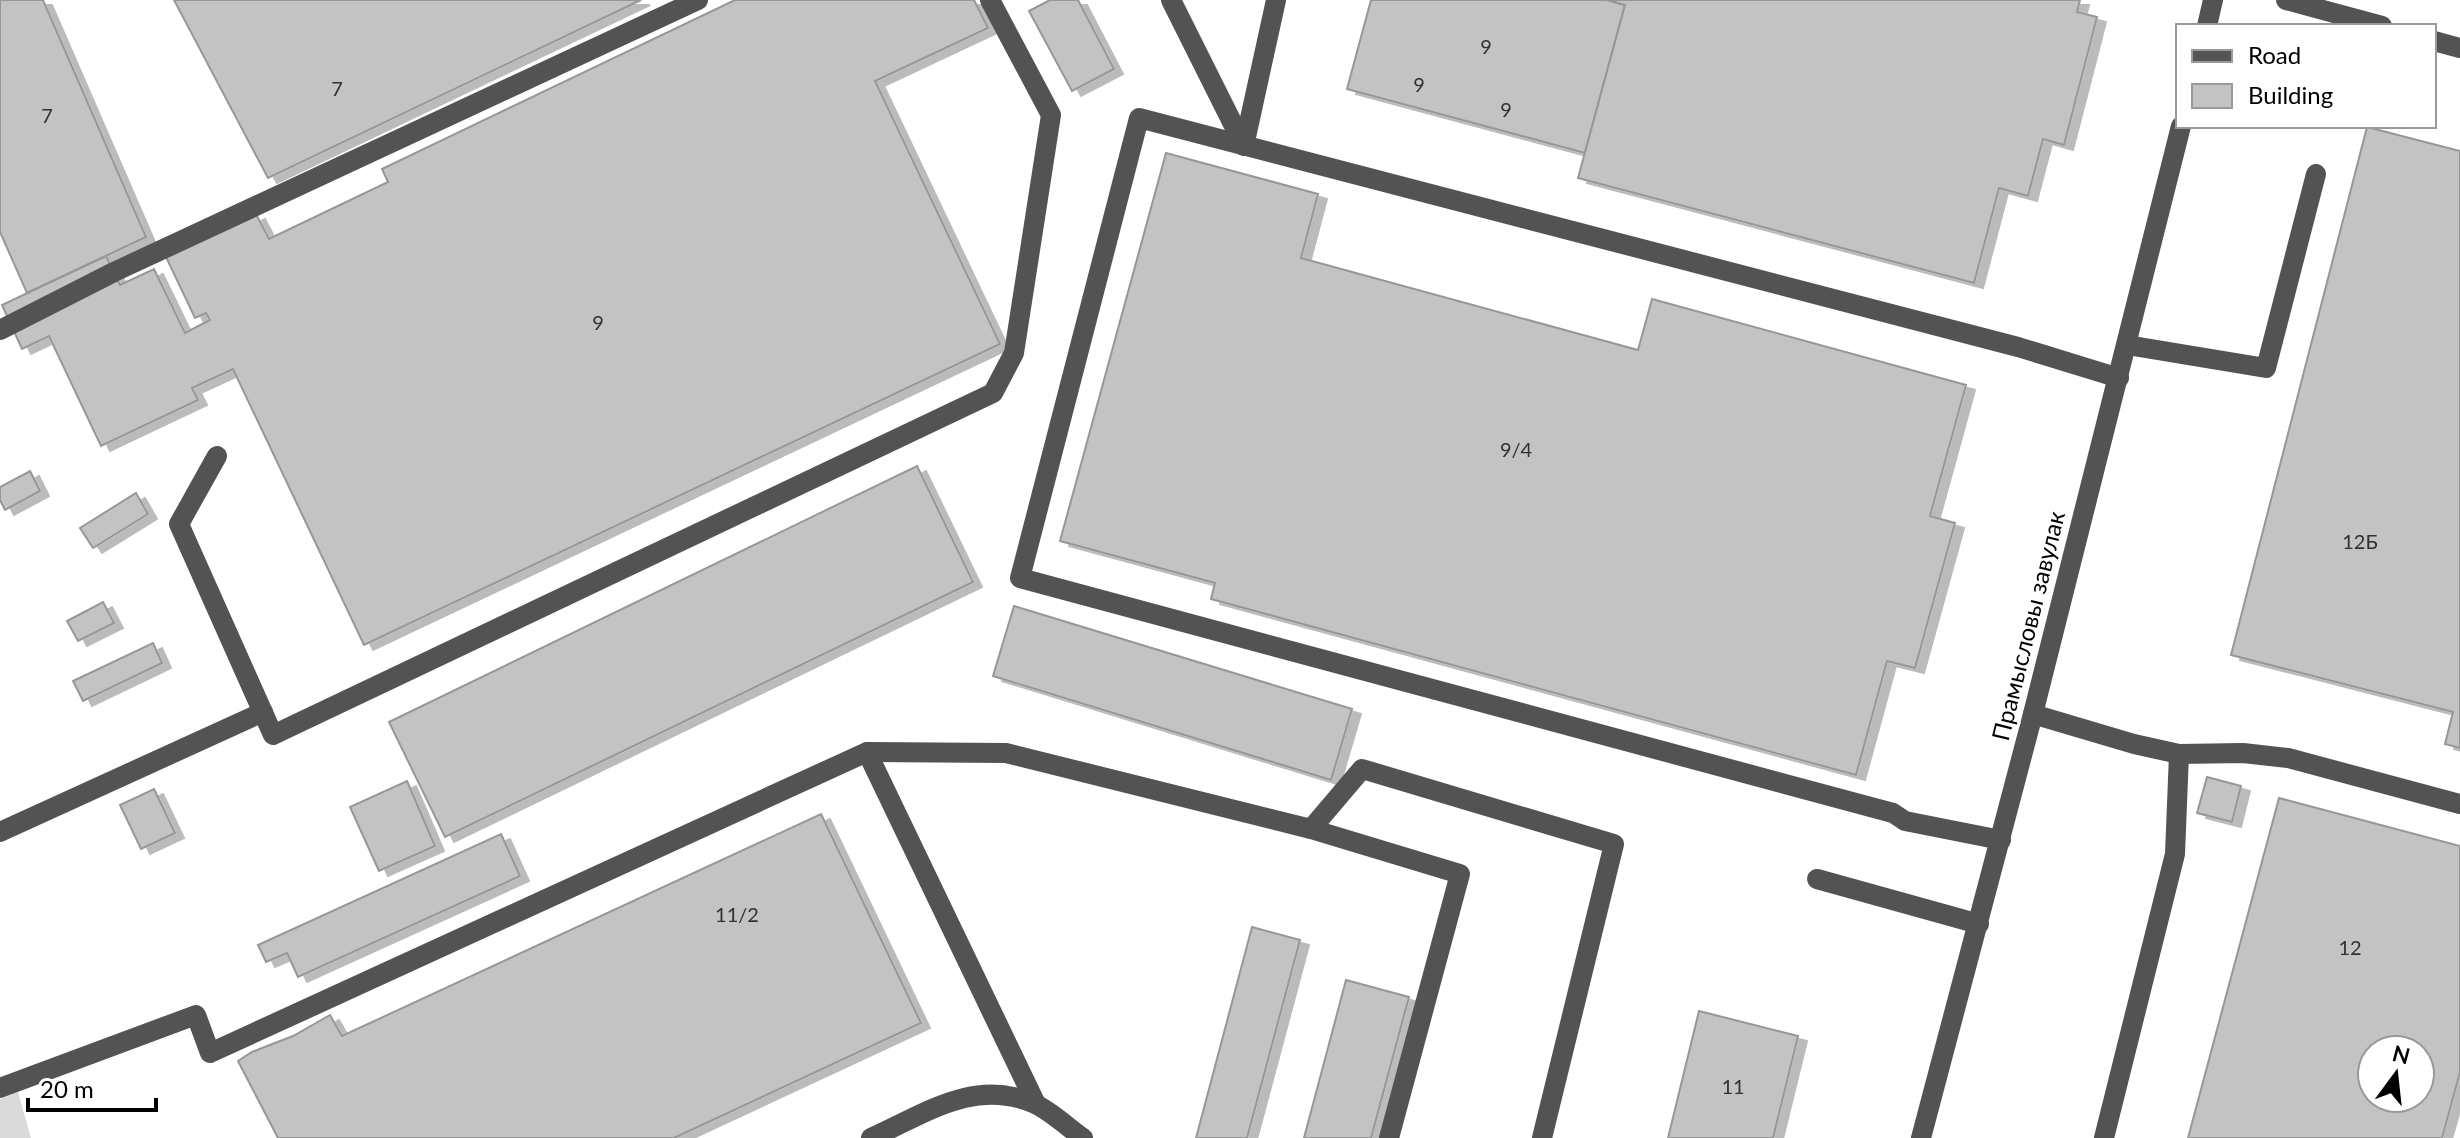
<svg xmlns="http://www.w3.org/2000/svg" width="2460" height="1138" font-family="Lato,sans-serif">
<style>
.green{fill:#dadada}
.building{fill:#c3c3c3;stroke:#979797;stroke-width:2;fill-rule:evenodd;filter:url(#shadow)}
.lines{fill:none;stroke-linecap:round;stroke-linejoin:round}
.minor{stroke:#535353;stroke-width:20}
.labels{text-anchor:middle;stroke-width:6;stroke-linejoin:round;paint-order:stroke}
.number-label{font-size:20px;fill:#313131}
.street-label{font-size:24px;fill:#000;stroke:#fff}
</style>
<defs>
<filter id="shadow"><feDropShadow dx="9" dy="5" stdDeviation="0" flood-color="#0004"/></filter>
</defs>
<rect width="100%" height="100%" fill="#fff"/>
<path class="green" d="M18,1092l13,46h-31v-39z"/>
<g class="building">
<path d="M0,0h43l103,237 -119,56 -27,-61z"/>
<path d="M174,0h467l-373,178z"/>
<path d="M735,0h239l14,28 -113,53 125,263 -636,301 -131,-276 -41,19 6,12 -97,46 -52,-110 -27,13 -20,-44 104,-49 14,29 34,-16 31,64 25,-13 -4,-7 -11,5 -29,-61 90,-43 13,25 119,-57 -6,-13z"/>
<path d="M1050,0h28l36,69 -42,22 -43,-80z"/>
<path d="M1371,0h236l18,5 -40,148 -238,-64z"/>
<path d="M1607,0h473l-3,12 20,5 -33,128 -21,-6 -15,57 -29,-8 -25,95 -396,-105 47,-173z"/>
<path d="M2367,127l93,24v597l-15,-4 8,-32 -222,-57z"/>
<path d="M1166,153l152,41 -17,64 337,92 14,-51 314,86 -36,131 25,7 -40,145 -28,-7 -31,114 -645,-176 4,-16 -155,-42z"/>
<path d="M917,466l56,116 -528,255 -56,-115z"/>
<path d="M30,471l10,20 -35,19 -5,-10v-13z"/>
<path d="M136,493l12,21 -55,34 -13,-20z"/>
<path d="M103,602l11,21 -36,18 -11,-20z"/>
<path d="M1014,606l338,103 -21,71 -338,-104z"/>
<path d="M153,643l9,20 -79,38 -10,-20z"/>
<path d="M2207,777l34,9 -9,36 -35,-9z"/>
<path d="M407,781l28,65 -56,25 -29,-64z"/>
<path d="M154,789l21,44 -34,16 -21,-44z"/>
<path d="M2279,798l181,48v226l-18,66h-254zM2372,1050h48v48h-48z"/>
<path d="M821,814l100,209 -247,115h-396l-40,-77 14,-9 41,-16 37,-21 12,21z"/>
<path d="M501,834l19,42 -222,101 -11,-24 -21,9 -8,-17z"/>
<path d="M1252,927l48,13 -53,198h-51z"/>
<path d="M1346,980l63,17 -38,141h-67z"/>
<path d="M1699,1011l99,25 -25,102h-105z"/>
</g>
<g class="lines">
<g class="minor">
<path d="M1171,0l73,146 32,-146"/>
<path d="M2286,0l96,26"/>
<path d="M2207,26l6,-26"/>
<path d="M2434,41l26,7"/>
<path d="M0,330l114,-58 584,-272"/>
<path d="M2127,345l139,23 50,-194"/>
<path d="M217,456l-38,68 94,211 720,-342 21,-40 37,-238 -61,-115"/>
<path d="M2033,714l101,30 45,10 64,-1 45,5 172,46"/>
<path d="M867,752l139,1 305,76 51,-60 252,75 -72,294"/>
<path d="M1311,829l149,45 -71,264"/>
<path d="M0,832l263,-120"/>
<path d="M2001,840l-96,-19 -12,-8 -873,-235 119,-460 879,229 101,31"/>
<path d="M1817,879l162,45"/>
<path d="M0,1088l196,-73 14,38 657,-301 169,352"/>
<path d="M871,1138c54,-24 102,-60 162,-35 17,7 34,24 50,35"/>
<path d="M1921,1138l112,-424 148,-588"/>
<path d="M2104,1138l71,-284 4,-100"/>
</g>
</g>
<g class="labels">
<g class="number-label">
<text x="1486" y="54">9</text>
<text x="1419" y="92">9</text>
<text x="337" y="96">7</text>
<text x="1506" y="117">9</text>
<text x="47" y="123">7</text>
<text x="598" y="330">9</text>
<text x="1516" y="457">9/4</text>
<text x="2360" y="549">12Б</text>
<text x="737" y="922">11/2</text>
<text x="2350" y="955">12</text>
<text x="1733" y="1094">11</text>
</g>
<g class="street-label">
<text transform="translate(2029 626) rotate(-76)" y="8">Прамысловы завулак</text>
</g>
</g>
<rect x="2176" y="24" width="260" height="104" fill="#ffffff" stroke="#999999" stroke-width="2"/>
<rect x="2192" y="50" width="40" height="12" fill="#535353" stroke="#999999" stroke-width="2"/>
<text x="2248" y="64" font-size="24" fill="#000000">Road</text>
<rect x="2192" y="84" width="40" height="24" fill="#c3c3c3" stroke="#999999" stroke-width="2"/>
<text x="2248" y="104" font-size="24" fill="#000000">Building</text>
<g transform="translate(2396 1074) rotate(15)"><circle r="38" fill="#ffffff" stroke="#999999" stroke-width="2"/>
<path d="M0-6L14 30L0 20L-14 30Z" fill="#000000"/>
<text y="-12" font-size="22" font-weight="bold" text-anchor="middle" fill="#000000">N</text>
</g>
<path d="M28 1098v12h128v-12" fill="none" stroke="#000000" stroke-width="4"/>
<text x="40" y="1098" font-size="24" fill="#000000" stroke="#ffffff" stroke-width="6" paint-order="stroke">20 m</text>
</svg>
